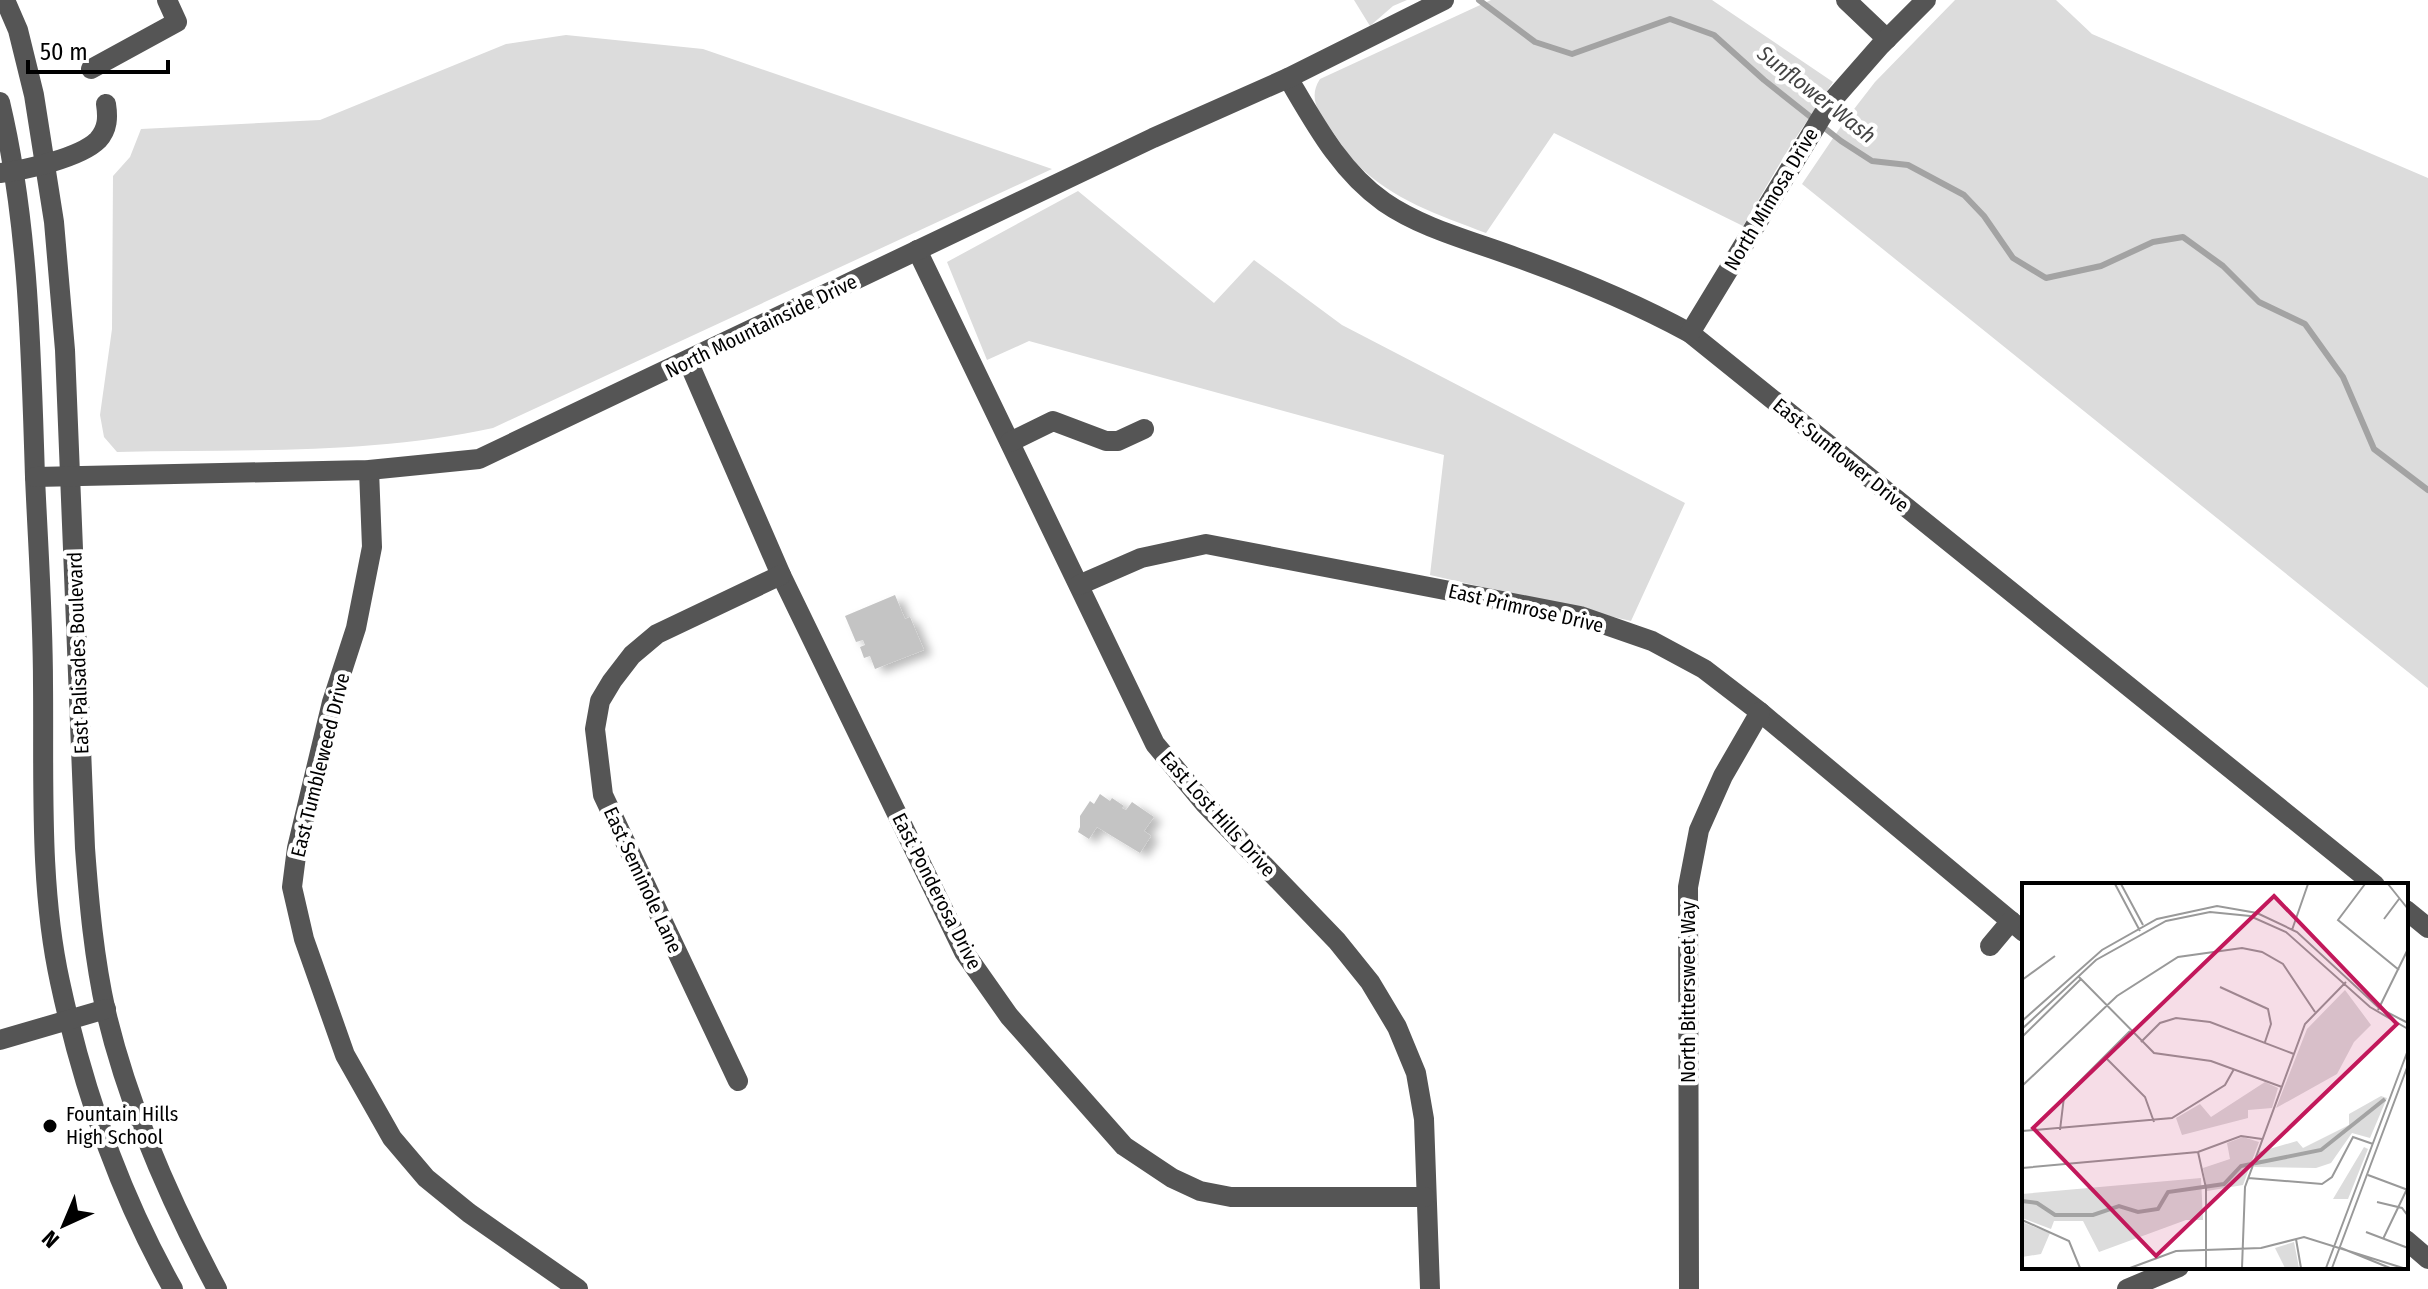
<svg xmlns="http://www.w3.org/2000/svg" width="2428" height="1289" font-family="'Fira Sans Condensed',sans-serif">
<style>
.green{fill:#dcdcdc}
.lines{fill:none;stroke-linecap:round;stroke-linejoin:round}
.stream{stroke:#a3a3a3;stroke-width:6}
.building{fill:#c4c4c4;filter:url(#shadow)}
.minor{stroke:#555;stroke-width:20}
.poi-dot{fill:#000;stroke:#fff;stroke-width:3}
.labels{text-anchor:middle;stroke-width:8;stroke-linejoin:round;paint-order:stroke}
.street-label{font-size:20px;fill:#000;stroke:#fff}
.poi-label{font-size:20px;fill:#000;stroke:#fff;text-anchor:start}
.water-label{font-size:22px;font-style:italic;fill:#444;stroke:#fff}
.inset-river{fill:none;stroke:#a3a3a3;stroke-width:4}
.inset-road{fill:none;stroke:#999;stroke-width:2}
.view{fill:#c2185b;fill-opacity:0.15;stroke:#c2185b;stroke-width:4}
.inset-edge{fill:none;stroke:#000;stroke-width:4}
</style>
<defs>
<filter id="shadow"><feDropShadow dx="8" dy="4.5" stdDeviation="4" flood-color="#0004"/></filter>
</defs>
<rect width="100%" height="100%" fill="#fff"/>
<g class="green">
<path d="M1354,0h53l-14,6 -23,20z"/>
<path d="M1491,0h221l121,82 -44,66 -46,78 -189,-93 -68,100c-47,-18 -94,-33 -130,-70 -10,-10 -17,-23 -26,-35 -12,-16 -22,-31 -10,-49z"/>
<path d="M1955,0h101l36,34 336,144v510l-626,-504 42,-62 31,-40z"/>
<path d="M566,35l137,14 349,120 -559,259c-122,27 -252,21 -376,24l-13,-15 -4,-22 12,-86 1,-153 17,-19 11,-28 179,-9 186,-76z"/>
<path d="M1078,191l136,112 40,-43 88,65 343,178 -54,118 -201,-46 14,-120 -415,-114 -42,19 -40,-98z"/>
</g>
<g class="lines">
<path class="stream" d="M1479,0l56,42 37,12 98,-35 44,16 50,45 77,61 31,20 36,4 56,30 20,21 29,42 33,20 55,-12 52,-24 30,-5 40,29 36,36 46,22 38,53 31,72 54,41"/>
</g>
<g class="building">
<path d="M895,595l10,24 5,-2 14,33 -49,19 -5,-13 -6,2 -4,-11 5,-2 -2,-5 -7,2 -11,-26z"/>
<path d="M1100,794l10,7 2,-3 12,8 -2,2 4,2 6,-8 22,15 -10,14 7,5 -11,17 -43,-26 -8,12 -11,-7 2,-5v-11l10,-15 4,3z"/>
</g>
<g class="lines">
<g class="minor">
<path d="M5,0l13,30 16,65 20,127 11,128 20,498c4,55 9,110 21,164 23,97 64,189 111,277"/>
<path d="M1846,0l41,39"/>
<path d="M91,69l86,-47 -10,-22"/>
<path d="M1288,78c26,44 52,93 96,124 39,27 89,39 134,56 59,21 117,45 172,75l685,552"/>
<path d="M0,102c29,122 31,251 35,375 3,69 8,138 8,207 1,97 -4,203 17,298 23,107 59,211 113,307"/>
<path d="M0,173c25,-3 80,-15 98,-33 10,-11 10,-23 8,-36"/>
<path d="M917,250l238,494 50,60 132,137 33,41 27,45 19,46 8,46 6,170"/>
<path d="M1690,333l140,-230 50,-57 46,-46"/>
<path d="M688,361l93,214 183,377 45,64 115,130 48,32 28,13 31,6h194"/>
<path d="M1010,442l43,-21 53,20h12l26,-12"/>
<path d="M369,470l3,77 -16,81 -24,74 -35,146 -5,39 12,52 41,116 47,83 34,40 43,35 109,76"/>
<path d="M35,477l334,-7 110,-11 674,-321 135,-60 156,-78"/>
<path d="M1079,585l62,-27 65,-14 374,72 72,25 52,28 56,43 264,220"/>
<path d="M2406,910l22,18"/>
<path d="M1990,946l21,-25"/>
<path d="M0,1040l106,-31"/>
<path d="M738,1081l-135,-286 -8,-66 5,-28 12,-20 20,-26 25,-21 124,-59"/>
<path d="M2406,1240l22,19"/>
<path d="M1689,1289l-1,-402 11,-57 24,-54 37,-64"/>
<path d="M2127,1289l52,-22"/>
</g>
</g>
<circle class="poi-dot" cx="50" cy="1126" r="8"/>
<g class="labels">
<g class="street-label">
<text transform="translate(1771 199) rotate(-59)" y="7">North Mimosa Drive</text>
<text transform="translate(761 326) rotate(-26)" y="7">North Mountainside Drive</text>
<text transform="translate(1841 455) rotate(39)" y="7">East Sunflower Drive</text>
<text transform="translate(1526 608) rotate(13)" y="7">East Primrose Drive</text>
<text transform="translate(78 653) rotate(-92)" y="7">East Palisades Boulevard</text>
<text transform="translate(320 765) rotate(-76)" y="7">East Tumbleweed Drive</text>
<text transform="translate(1218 814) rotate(48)" y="7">East Lost Hills Drive</text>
<text transform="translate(643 880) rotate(65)" y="7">East Seminole Lane</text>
<text transform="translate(937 891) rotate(63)" y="7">East Ponderosa Drive</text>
<text transform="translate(1688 992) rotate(-90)" y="7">North Bittersweet Way</text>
</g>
<g class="poi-label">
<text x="66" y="1121">Fountain Hills<tspan x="66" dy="23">High School</tspan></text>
</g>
<g class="water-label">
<text transform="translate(1817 94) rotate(38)" y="8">Sunflower Wash</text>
</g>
</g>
<g transform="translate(2022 883)">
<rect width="386" height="386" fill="#fff"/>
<path d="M323,107l26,35 -17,17 -17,32 -61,34 31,-79zM243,199l13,6 -6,20 -24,2v8l-66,17 -6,-17 24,-14 11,13zM359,213l6,2 -17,40 -18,-5 -21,30 -15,5 -62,-1 5,-15 38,-11 6,7 46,-23v-11zM221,254l16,5 -16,43 -36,6 -4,-23 27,-9 -3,-16zM342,264l4,2 -20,50h-15zM179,295l2,42h-17l-87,32 -16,-31h-29l-3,8 -29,-11v-24zM0,339l28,11 -9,21 -19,3zM272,359l5,26h-14l-10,-20z" fill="#dcdcdc"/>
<path class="inset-river" d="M0,318l15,2 18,12h38l26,-9 19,6 20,-3 10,-17 56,-8 17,-18 80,-16 64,-51"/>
<path class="inset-road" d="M93,1l25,47M99,1l22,41M343,1l-27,36 61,50M366,1l20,25M362,36l15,-20M270,47l16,-46M56,93l76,77 57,8 71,26M0,97l33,-24M198,104l48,22 3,15 -6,18M356,127l30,-61M0,138l80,-71 55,-31 60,-13 40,7 40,19 82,76 29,15M0,146l74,-69 70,-39 44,-9 40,4 36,16 84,75 38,22M0,154l59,-58M119,159l19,-19 16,-5 34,4 84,32M82,173l41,41 9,25M0,203l95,-90 61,-39 64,-9 20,4 21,12 32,48M38,247l4,-33 66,-66M0,248l150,-13 53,-33 9,-16M176,269l8,36v80M0,285l176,-16 43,-16 21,3M346,292l40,15M226,295l74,6 10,-7 21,-40 20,7M355,319l25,6 6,8M0,337l47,21 11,27M344,349l42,16M274,356l5,29M361,356l24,-50M319,365l49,20M108,385l46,-17 85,-3 43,-11 99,31M220,385l3,-81 60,-163 41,-42M304,385l82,-218M310,385l76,-203"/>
<path class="view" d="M252,13l123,128 -241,232 -123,-128z"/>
<rect width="386" height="386" class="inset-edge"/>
</g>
<g transform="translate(64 1225) rotate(224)" stroke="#ffffff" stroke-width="6" paint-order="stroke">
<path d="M0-6L14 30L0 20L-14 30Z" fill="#000000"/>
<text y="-12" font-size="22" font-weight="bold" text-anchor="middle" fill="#000000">N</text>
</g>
<path d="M28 60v12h140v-12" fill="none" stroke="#000000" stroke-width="4"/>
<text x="40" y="60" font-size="24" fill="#000000" stroke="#ffffff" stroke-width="6" paint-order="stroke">50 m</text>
</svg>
